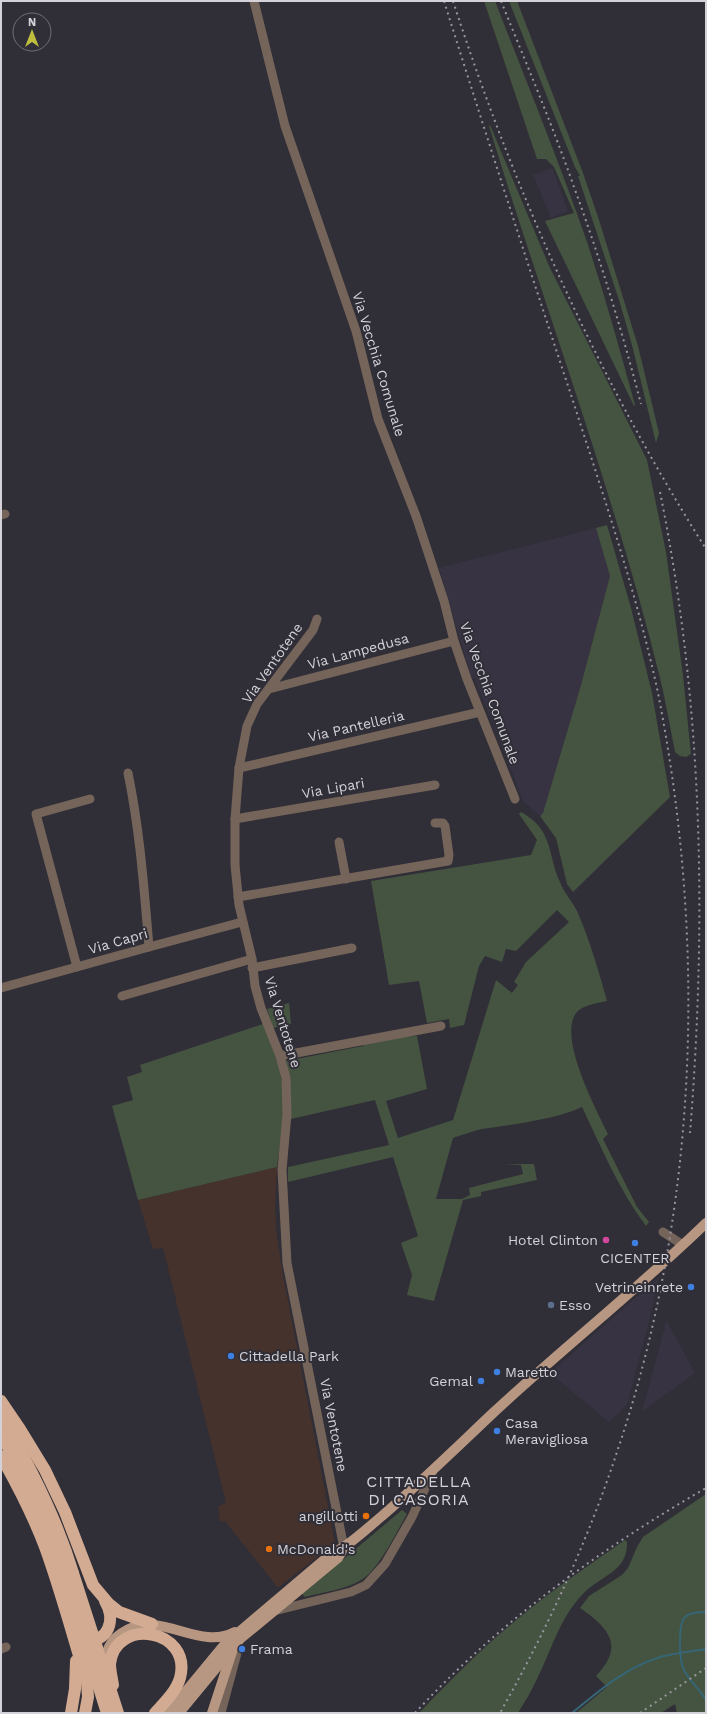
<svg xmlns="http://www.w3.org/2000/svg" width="707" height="1714" font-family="'Work Sans',sans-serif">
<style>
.commercial{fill:#45322c}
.built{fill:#383343}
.green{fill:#455440}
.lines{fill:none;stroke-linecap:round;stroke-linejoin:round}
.stream{stroke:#366575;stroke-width:2}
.minor{stroke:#74645a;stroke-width:9}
.major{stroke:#b79782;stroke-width:10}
.highway{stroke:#d2ab92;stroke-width:12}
.rail{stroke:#98969d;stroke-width:2;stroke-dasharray:2 4;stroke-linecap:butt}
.highway-bridge{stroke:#d2ab92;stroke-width:12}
.hotel-dot{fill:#d1479c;stroke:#302e37;stroke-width:1.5}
.shop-dot{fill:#3f7fe0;stroke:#302e37;stroke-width:1.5}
.service-dot{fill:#5c6f8a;stroke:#302e37;stroke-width:1.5}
.food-dot{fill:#e8710a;stroke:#302e37;stroke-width:1.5}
.labels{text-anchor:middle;stroke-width:4;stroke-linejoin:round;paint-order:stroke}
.street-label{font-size:14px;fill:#d4d2d8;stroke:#302e37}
.poi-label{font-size:14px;fill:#d4d2d8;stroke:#302e37;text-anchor:start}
.quarter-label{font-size:16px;letter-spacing:1px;fill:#d4d2d8;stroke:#302e37}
</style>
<rect width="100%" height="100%" fill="#302e37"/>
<path class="commercial" d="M277,1167l-2,41 2,29 6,38 52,268 -57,45 -53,-67h-5l-2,-15 8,-3 -63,-255 -10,1 -15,-49z"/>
<g class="built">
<path d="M552,168l16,43 -17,7 -18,-43z"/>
<path d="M596,528l14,48 -29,109 -38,128 -3,3 -16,-14 -2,-4 -47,-119 -4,-2 -32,-109z"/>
<path d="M659,1277l-11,48 -21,80 -18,17 -59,-49z"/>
<path d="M666,1320l29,53 -53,39 22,-82z"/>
</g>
<g class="green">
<path d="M484,1h11c31,80 64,160 92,241 18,54 33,108 48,163l-1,1 -89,-185 29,-8 -20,-46 -8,-8h-9z"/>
<path d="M509,1h8l66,172 16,47 39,126 21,87 -3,10 -24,-98 -12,-42 -42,-127h2l-5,-9z"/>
<path d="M490,125l60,143 97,192 19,92 17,123 8,79 -5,3 -6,-1 -5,-4c-5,-25 -9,-50 -15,-74 -46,-186 -115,-369 -171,-552z"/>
<path d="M607,525l24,83 21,85 18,104 -97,95 -6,-8 -11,-46 -16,-22 3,-3 38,-128 29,-109 -14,-48z"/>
<path d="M521,812c33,18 26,42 39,70 4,11 13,20 18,31 12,28 21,59 29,88 -8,2 -25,4 -31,12 -18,25 20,96 32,121l-5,5 34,68 12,15 -3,4c-27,-36 -44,-77 -64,-119 -25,12 -71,18 -100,22 -9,2 -20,6 -29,9l-17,61h26l8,-4 -1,-7 54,-14 -2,-9 -17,-1h30l3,16 -56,12v4l-18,4 -29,101 -27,-6 5,-20 -11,-32 17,-7 -25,-79 -105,25v-15l101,-22 -14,-45 -84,19 -1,-33 -4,-25 77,-15 3,-3 32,-6 19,-1 10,53 -41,12 12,37 55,-18 43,-140 16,13 6,-8 -4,-3 12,-20 43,-40 -12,-12 -41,41 -10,-2 -4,13 -17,-6 -6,10 -15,59 -14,3 -1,-9 -22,4 -8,-42 -30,4 -18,-104 160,-26 6,-15 -18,-26z"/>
<path d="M289,1003l2,21 -18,4 -6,-19z"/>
<path d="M263,1024c6,17 15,35 18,53 5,30 0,61 -4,90l-139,33 -26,-94 21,-6 -6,-23 15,-5 -2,-7z"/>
<path d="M706,1494v219h-29l-2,-9 -14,9h-85l31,-26 -11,-11c29,-30 13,-48 -16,-68l9,-12 33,-21 6,-7 9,-21 6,-10z"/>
<path d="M402,1510l5,4c-10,17 -29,57 -46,66 -17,10 -38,12 -56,17l-3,-3z"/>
<path d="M625,1540l2,2c1,31 -27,33 -45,53 -23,24 -31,57 -46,86 -5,11 -12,22 -18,32h-99c30,-31 61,-63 95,-91 35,-30 74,-56 111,-82z"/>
</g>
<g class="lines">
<g class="stream">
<path d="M706,1612c-7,0 -16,0 -21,5 -7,6 -6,44 -1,53 5,11 16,19 22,30"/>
<path d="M572,1713c27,-22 52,-44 85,-55 16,-5 33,-6 49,-9"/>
</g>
<g class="minor">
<path d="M254,1l31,125 71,205 22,88 38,97 28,85 10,40 13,38 48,120"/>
<path d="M1,515l4,-1"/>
<path d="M317,619l-4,11 -56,74 -10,22 -8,42 -4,51v46l4,40 13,54 3,27 6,22 19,48 6,22 1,36 -5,56 5,93 57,285"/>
<path d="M269,689l185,-48"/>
<path d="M239,768l241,-56"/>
<path d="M128,773c12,58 16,115 21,174"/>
<path d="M235,819l200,-34"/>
<path d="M339,842l7,37"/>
<path d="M238,897l210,-36 1,-6 -4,-29 -2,-3h-8"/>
<path d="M77,967l-41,-153 54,-15"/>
<path d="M252,968l100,-20"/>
<path d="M1,988l148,-41 93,-25"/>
<path d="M122,996l130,-37"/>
<path d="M280,1056l161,-30"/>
<path d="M663,1232l20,13"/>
<path d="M274,1611l77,-19 15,-7 19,-21 27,-47 21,-46"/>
<path d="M1,1649l5,-2"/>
<path d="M221,1713l16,-60 -3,-8"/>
</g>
<g class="major">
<path d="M103,1668c2,-7 3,-15 6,-21 4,-8 10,-13 18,-17 35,-19 72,21 108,2"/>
<path d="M168,1713l57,-69 106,-90c19,-9 34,-24 51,-38 38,-33 74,-68 111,-103 70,-65 145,-124 213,-190"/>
<path d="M179,1713l61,-74 98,-81 6,-10"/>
<path d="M212,1713l20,-61"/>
</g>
<g class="highway">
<path d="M1,1401l19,28 25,41 20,42 28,73 16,19 10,8 33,12"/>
<path d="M1,1417c30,50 55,100 72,156"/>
<path d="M1,1434c26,47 47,92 63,143"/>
<path d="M1,1456c17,30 32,59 44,91 16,44 28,90 42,135l1,15 -3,16"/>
<path d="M85,1640c24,3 31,-21 20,-39"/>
<path d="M113,1685c-1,-7 -3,-14 -3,-21 5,-48 83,-35 70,14 -4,14 -16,25 -25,35"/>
<path d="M71,1713l4,-24 1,-28"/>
</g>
<g class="rail">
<path d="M444,1c42,134 85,267 129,400 31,97 64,193 85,292 49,250 41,516 -41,759 -30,91 -70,177 -117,261"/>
<path d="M453,1c62,192 145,377 253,548"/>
<path d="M501,1c25,62 51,123 73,186 26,71 48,144 67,217"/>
<path d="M660,492c43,212 47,426 30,641"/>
<path d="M415,1713c84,-91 184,-163 291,-225"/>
<path d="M640,1713l66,-45"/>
</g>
<g class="highway-bridge">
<path d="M73,1573l45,140"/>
<path d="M64,1577l43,136"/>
</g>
</g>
<circle class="hotel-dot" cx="606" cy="1240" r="4"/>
<g class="shop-dot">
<circle cx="635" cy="1243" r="4"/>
<circle cx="691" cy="1287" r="4"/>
<circle cx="231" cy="1356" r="4"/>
<circle cx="497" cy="1372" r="4"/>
<circle cx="481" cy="1381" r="4"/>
<circle cx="497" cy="1431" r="4"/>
<circle cx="242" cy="1649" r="4"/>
</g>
<circle class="service-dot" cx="551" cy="1305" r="4"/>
<g class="food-dot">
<circle cx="366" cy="1516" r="4"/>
<circle cx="269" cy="1549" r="4"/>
</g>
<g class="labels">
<g class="street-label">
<text transform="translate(379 364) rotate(73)" y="5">Via Vecchia Comunale</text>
<text transform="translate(358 651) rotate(-15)" y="5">Via Lampedusa</text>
<text transform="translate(272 663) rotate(-55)" y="5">Via Ventotene</text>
<text transform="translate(490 693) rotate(70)" y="5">Via Vecchia Comunale</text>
<text transform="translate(356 726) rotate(-13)" y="5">Via Pantelleria</text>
<text transform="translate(333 788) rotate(-10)" y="5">Via Lipari</text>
<text transform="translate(118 941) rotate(-16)" y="5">Via Capri</text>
<text transform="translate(283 1022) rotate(73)" y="5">Via Ventotene</text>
<text transform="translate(334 1425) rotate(79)" y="5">Via Ventotene</text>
</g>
<g class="poi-label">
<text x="598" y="1245" text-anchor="end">Hotel Clinton</text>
<text x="635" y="1263" text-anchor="middle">CICENTER</text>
<text x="683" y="1292" text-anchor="end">Vetrineinrete</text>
<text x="559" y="1310">Esso</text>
<text x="239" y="1361">Cittadella Park</text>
<text x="505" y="1377">Maretto</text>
<text x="473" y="1386" text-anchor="end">Gemal</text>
<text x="505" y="1428">Casa<tspan x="505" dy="16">Meravigliosa</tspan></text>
<text x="358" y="1521" text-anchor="end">angillotti</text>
<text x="277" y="1554">McDonald's</text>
<text x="250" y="1654">Frama</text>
</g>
<g class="quarter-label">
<text x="419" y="1487">CITTADELLA<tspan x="419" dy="18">DI CASORIA</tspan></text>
</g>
</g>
<rect width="707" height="1714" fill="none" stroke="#d4d2d8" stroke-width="4"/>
<g transform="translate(32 32)"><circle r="19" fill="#302e37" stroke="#727077"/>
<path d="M0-3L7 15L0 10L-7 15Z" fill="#bfbe41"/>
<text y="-6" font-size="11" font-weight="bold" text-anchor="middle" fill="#d4d2d8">N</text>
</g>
</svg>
